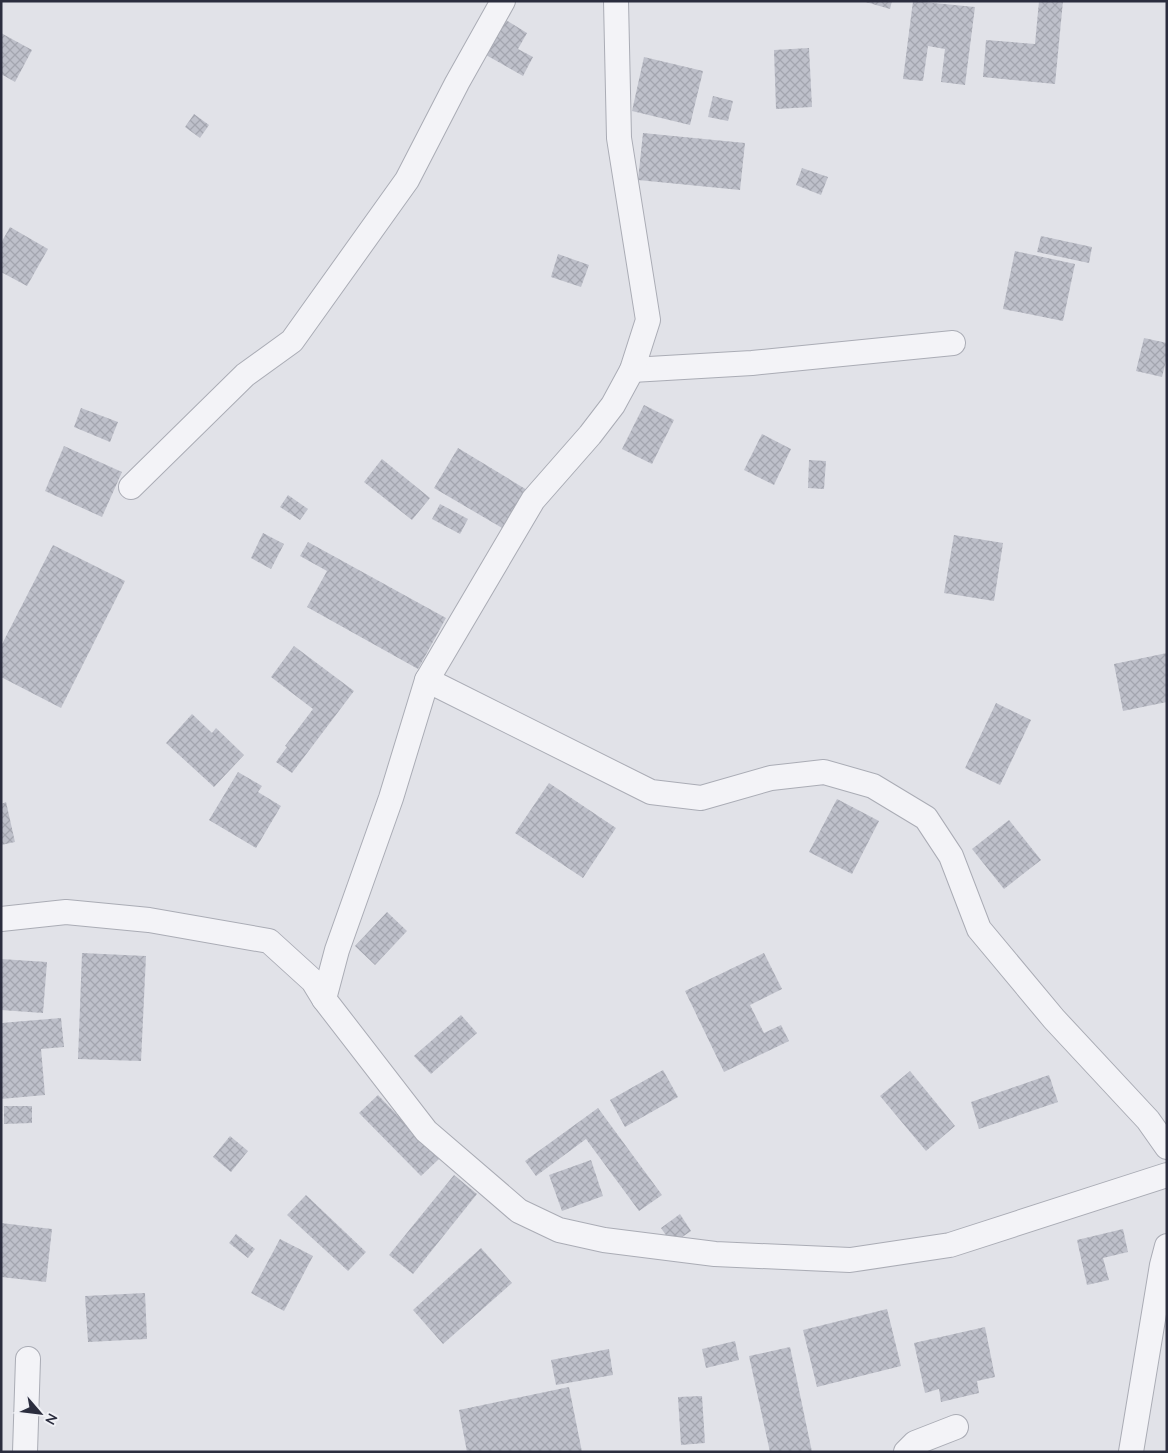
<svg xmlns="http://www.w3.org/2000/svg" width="1168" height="1453" font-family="Quicksand,sans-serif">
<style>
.building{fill:url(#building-cross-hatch)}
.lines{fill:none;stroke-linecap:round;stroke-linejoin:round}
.minor-casing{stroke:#aaacb5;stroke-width:26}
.minor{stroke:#f3f3f7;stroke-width:24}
</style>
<defs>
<pattern id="building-cross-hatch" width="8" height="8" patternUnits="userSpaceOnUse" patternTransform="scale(1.25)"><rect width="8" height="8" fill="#bec0ca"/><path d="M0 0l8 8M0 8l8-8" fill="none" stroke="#a3a5af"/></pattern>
</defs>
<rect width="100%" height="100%" fill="#e1e2e8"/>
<g class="building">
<path d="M862,1h30l-2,8z"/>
<path d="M913,1l62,6 -10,78 -24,-3 4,-33 -17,-3 -5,35 -20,-2z"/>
<path d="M1039,1h24l-8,83 -72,-7 3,-37 49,4z"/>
<path d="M506,20l21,13 -9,16 15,8 -10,19 -37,-21z"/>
<path d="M1,33l31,17 -17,32 -14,-8z"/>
<path d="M809,48l3,59 -36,2 -2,-59z"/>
<path d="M644,57l59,14 -13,54 -58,-14z"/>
<path d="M713,96l20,5 -5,20 -20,-4z"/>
<path d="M194,114l15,11 -9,13 -15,-11z"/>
<path d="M643,133l102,10 -5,47 -102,-10z"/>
<path d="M802,168l26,9 -7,18 -25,-10z"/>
<path d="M10,227l38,22 -21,37 -26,-14v-29z"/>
<path d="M1041,236l51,11 -3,16 -52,-11z"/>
<path d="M1015,251l60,13 -12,57 -60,-12z"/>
<path d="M558,254l31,11 -8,22 -30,-10z"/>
<path d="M1144,338l23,5v14l-5,20 -26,-6z"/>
<path d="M644,405l30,15 -22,44 -30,-15z"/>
<path d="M81,408l37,14 -8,20 -36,-15z"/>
<path d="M762,434l29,15 -17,36 -30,-15z"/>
<path d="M64,446l58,26 -20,45 -57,-26z"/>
<path d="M458,448l74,45 -23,39 -75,-44z"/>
<path d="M382,459l48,39 -18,22 -48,-38z"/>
<path d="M809,460l17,1 -2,28 -16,-1z"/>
<path d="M288,495l20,14 -8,11 -20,-13z"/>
<path d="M440,504l28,15 -8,15 -28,-15z"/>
<path d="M263,533l21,11 -13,25 -20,-11z"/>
<path d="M954,535l49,8 -9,58 -50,-8z"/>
<path d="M308,542l138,76 -28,51 -111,-62 20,-36 -27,-15z"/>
<path d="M53,545l72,36 -64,127 -60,-31v-31z"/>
<path d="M294,646l60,45 -62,82 -16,-11 11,-15 -2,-1 28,-37 -42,-32z"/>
<path d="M1167,653v49l-44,9 -9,-47z"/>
<path d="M996,703l35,17 -31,65 -35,-17z"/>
<path d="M192,714l20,19 4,-5 28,27 -30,32 -48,-44z"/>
<path d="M238,772l24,14 -4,6 23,14 -25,42 -47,-28z"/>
<path d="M549,783l67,45 -33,50 -68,-45z"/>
<path d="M837,799l42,22 -27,53 -43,-22z"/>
<path d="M6,802l9,40 -14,3v-41z"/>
<path d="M1009,820l32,40 -37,29 -32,-40z"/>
<path d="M387,912l20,19 -32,34 -20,-19z"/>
<path d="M82,953l64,3 -5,105 -63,-2z"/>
<path d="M764,953l18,36 -32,16 14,28 17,-8 8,16 -65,31 -39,-81z"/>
<path d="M1,959l46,3 -4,51 -42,-3z"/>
<path d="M461,1015l16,18 -46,41 -17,-18z"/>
<path d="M61,1018l3,29 -23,2 4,46 -44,4v-76z"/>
<path d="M663,1070l15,27 -53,30 -15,-27z"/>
<path d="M910,1071l45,55 -29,25 -46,-55z"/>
<path d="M1049,1075l9,27 -79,27 -8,-27z"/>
<path d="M378,1095l61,64 -18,17 -62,-63z"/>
<path d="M4,1106h28v17l-28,1z"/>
<path d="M598,1108l64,87 -23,16 -53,-72 -50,37 -11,-15z"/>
<path d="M230,1136l18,15 -17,21 -18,-15z"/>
<path d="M591,1160l12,36 -41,15 -13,-36z"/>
<path d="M454,1175l23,19 -64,80 -24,-19z"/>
<path d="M306,1195l60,57 -18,19 -61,-56z"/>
<path d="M680,1214l11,17 -19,13 -11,-16z"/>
<path d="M1,1223l51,6 -6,53 -45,-5z"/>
<path d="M1123,1229l5,23 -25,6 6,22 -22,5 -10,-45z"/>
<path d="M236,1234l19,15 -7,9 -19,-15z"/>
<path d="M280,1239l33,17 -29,55 -33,-18z"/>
<path d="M481,1248l31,35 -69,61 -30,-34z"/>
<path d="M145,1293l2,46 -59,3 -3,-46z"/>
<path d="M887,1309l14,57 -84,21 -14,-57z"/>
<path d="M985,1327l10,50 -18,4 2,12 -38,9 -2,-13 -14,4 -11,-50z"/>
<path d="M735,1341l4,19 -33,8 -4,-19z"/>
<path d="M790,1347l22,105h-42l-21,-96z"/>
<path d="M609,1349l4,26 -57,10 -5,-25z"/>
<path d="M569,1387l13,65h-115l-8,-42z"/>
<path d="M702,1396l3,47 -24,2 -3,-48z"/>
</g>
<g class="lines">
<g class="minor-casing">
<g id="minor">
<path d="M632,370l120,-7 201,-20"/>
<path d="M131,487l114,-112 47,-34 115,-161 50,-97 46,-82"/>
<path d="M427,680l224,112 50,6 70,-20 53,-6 49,14 53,32 25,38 28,73 75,90 94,101 19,27"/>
<path d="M1,919l65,-7 83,8 120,21 44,40 11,18 102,132 93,80 40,19 45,10 111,14 135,6 100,-15 217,-70"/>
<path d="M324,999l13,-49 54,-152 36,-118 106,-180 57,-65 23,-30 19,-35 16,-50 -29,-182 -3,-137"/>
<path d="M25,1452l3,-93"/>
<path d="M906,1452l9,-9 41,-16"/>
<path d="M1131,1452l31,-187 5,-19"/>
</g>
</g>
<use href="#minor" class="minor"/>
</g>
<rect width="1168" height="1453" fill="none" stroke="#2b2d3e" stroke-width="5"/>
<g transform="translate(40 1413) rotate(118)" stroke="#f0f1f6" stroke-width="4" paint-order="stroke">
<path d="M0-4L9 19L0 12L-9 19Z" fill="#2b2d3e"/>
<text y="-8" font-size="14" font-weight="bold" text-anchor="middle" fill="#2b2d3e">N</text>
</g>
</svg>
